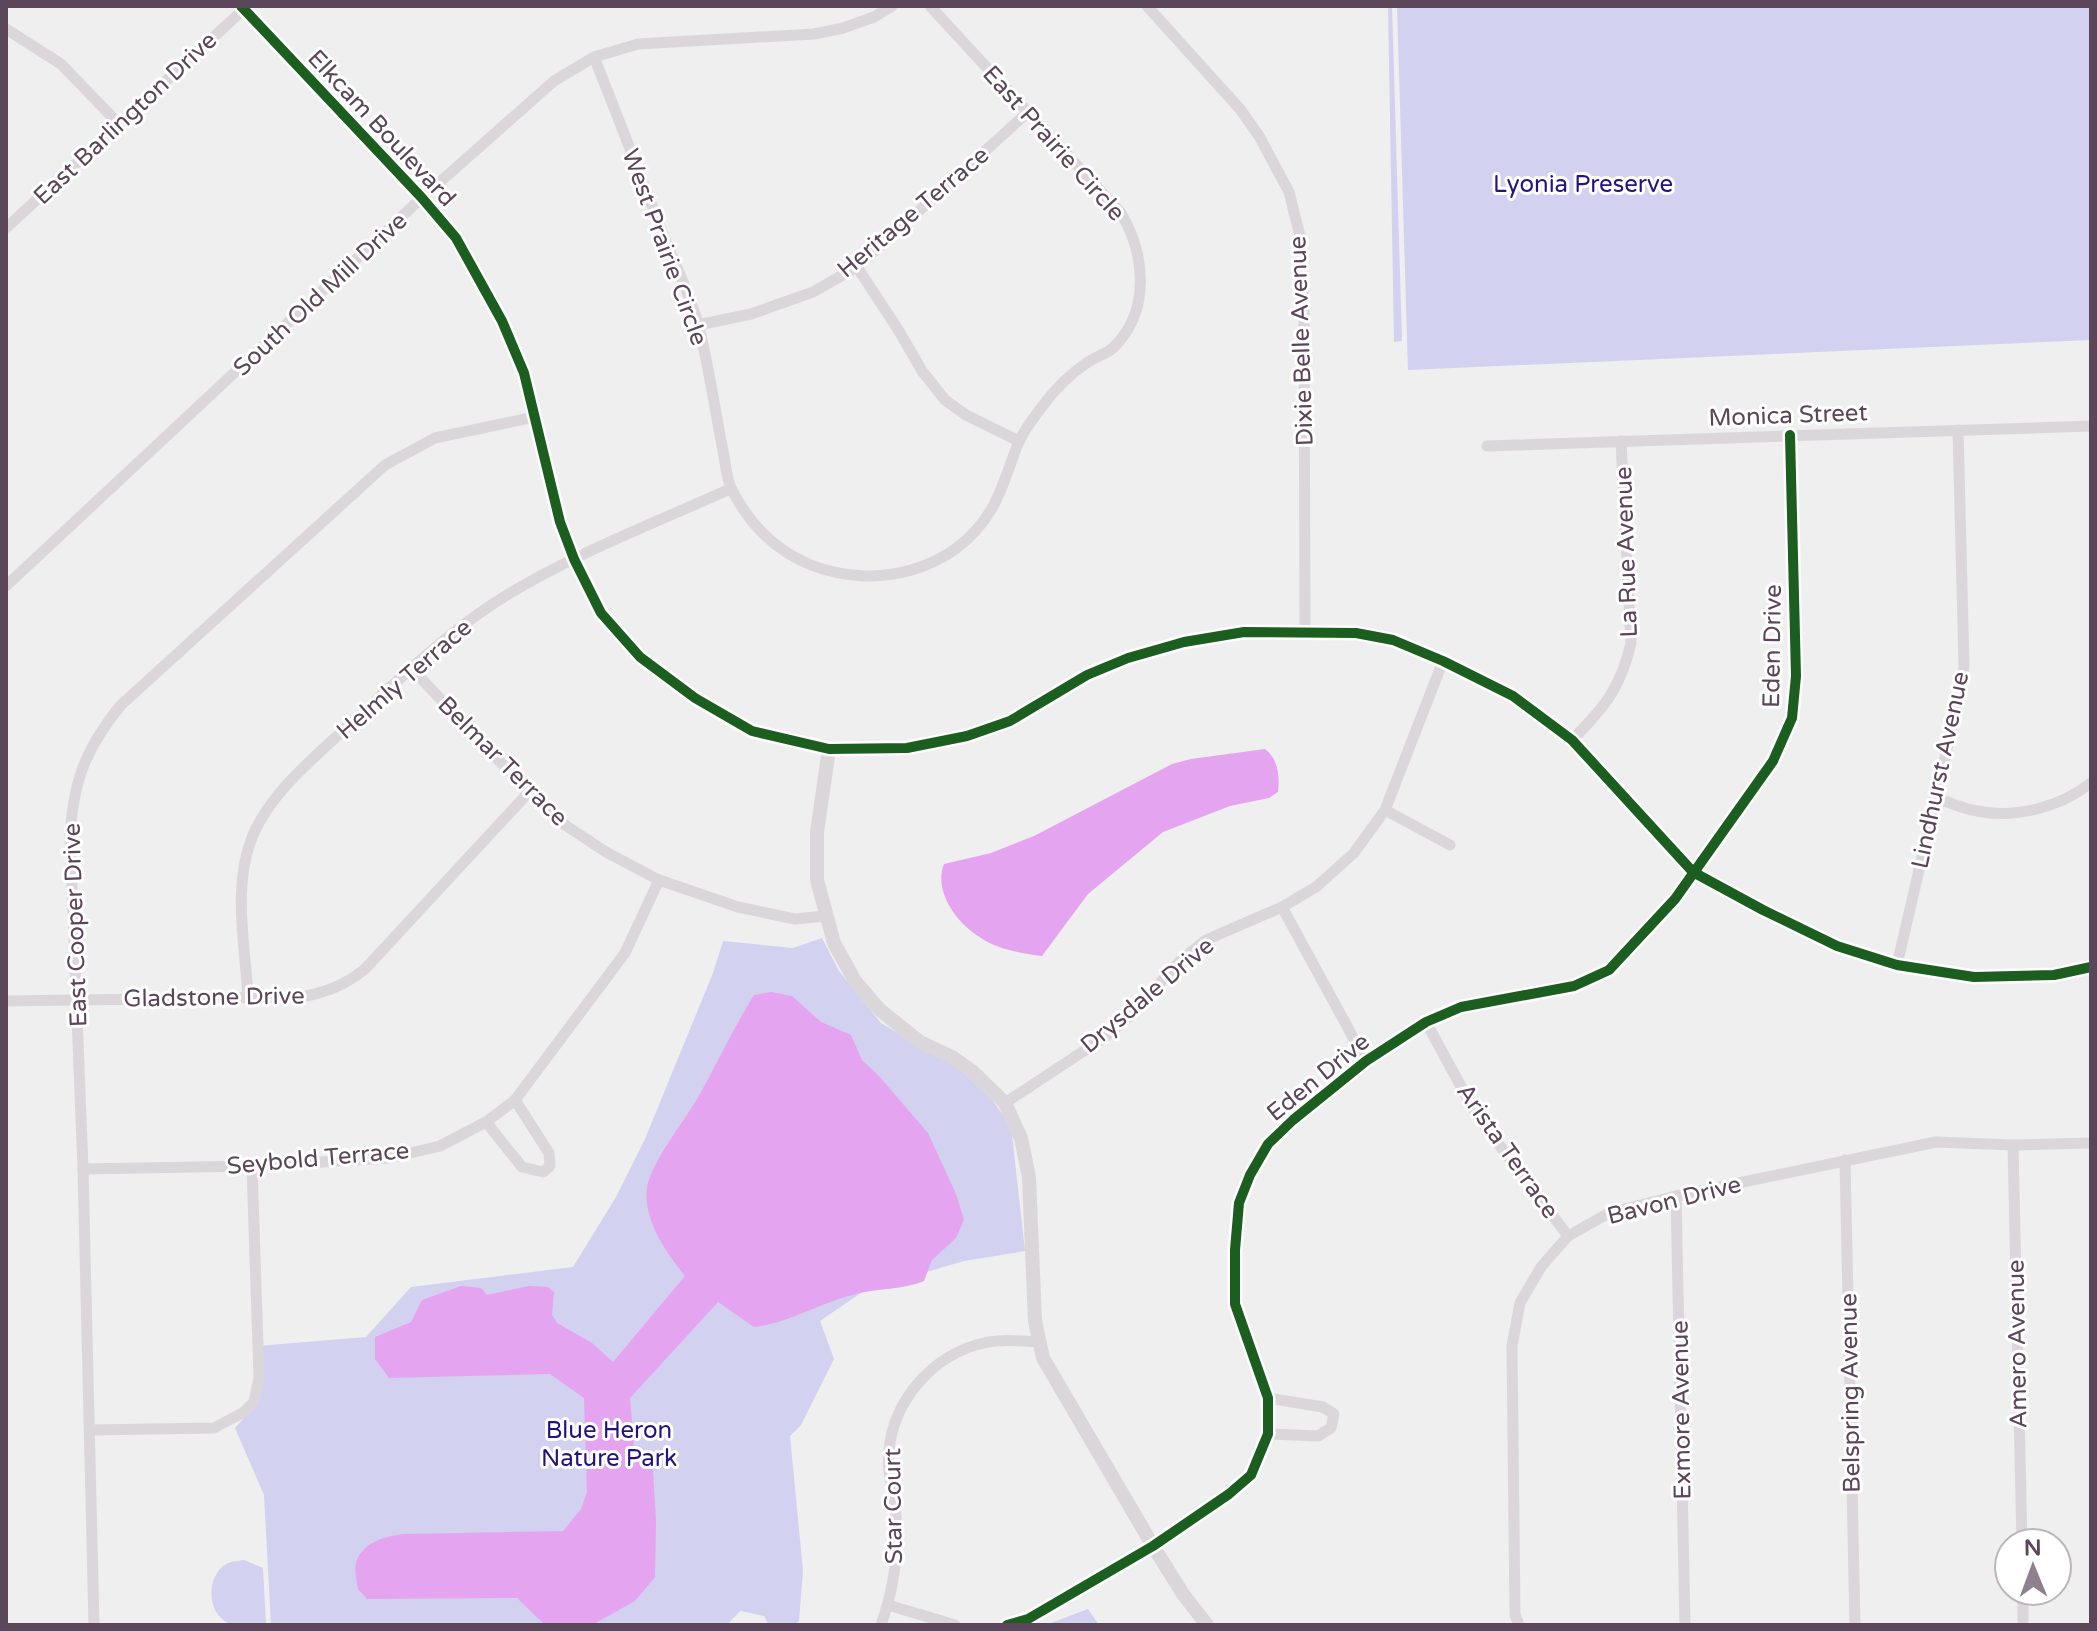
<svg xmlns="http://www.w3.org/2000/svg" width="2097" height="1631" font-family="'Varela Round',sans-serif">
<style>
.green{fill:#d2d1ef}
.water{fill:#e5a4ef}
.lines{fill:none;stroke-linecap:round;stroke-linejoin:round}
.minor{stroke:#dbd6da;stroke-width:11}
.tertiary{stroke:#dbd6da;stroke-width:14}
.cycleway-casing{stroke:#fff;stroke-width:15}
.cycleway{stroke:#1b5e20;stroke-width:10}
.labels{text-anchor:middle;stroke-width:6;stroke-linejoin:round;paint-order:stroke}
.street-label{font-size:24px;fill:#5b4558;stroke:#fff}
.park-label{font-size:24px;fill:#24137f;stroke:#fff}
</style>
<rect width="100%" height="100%" fill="#eeefee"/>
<g class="green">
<path d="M1388,6h4l10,335 -8,1z"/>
<path d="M1397,6h694v334l-683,30z"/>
<path d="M822,938l17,33 42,52 81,48 31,30 18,25 14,125 -61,10 -99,29 -45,31 14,38 -33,66 -11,11 13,135 -4,50 -5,4h-25l-5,-9 -24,-5 -13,14h-456l-7,-130 -29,-67 23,-26v-56l108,-9 45,-50 162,-20 43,-70 29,-58 68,-166 10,-32 70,7z"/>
<path d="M244,1560l19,8 3,57c-10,0 -23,2 -32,0 -27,-6 -30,-47 -8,-61 4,-3 13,-3 18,-4z"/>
<path d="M1088,1609l11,16h-53z"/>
</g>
<g class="water">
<path d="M1265,749c13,10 15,27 13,43l-9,6 -39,8 -67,26 -75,62 -46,62c-21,-3 -43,-6 -61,-18 -24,-14 -48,-47 -37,-74l47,-11 43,-17 138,-72 19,-5z"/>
<path d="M771,992l21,4 29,26 30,13 11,25 16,15 50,58 28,61 8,26 -8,18 -24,22 -8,21c-22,9 -45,7 -68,13 -35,8 -66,29 -102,33l-36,-25 -88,96 4,50 4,6 14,2 4,64 -1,57 -20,24 -43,24h-47l-28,-27 -150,1 -9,-10c-1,-7 -4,-19 -2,-26 6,-21 30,-27 48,-29l159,-3 18,-22 6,-17 -3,-94 -34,-24 -161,4 -14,-19v-22l36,-15 11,-22 39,-14 20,2 6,7 42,-9 19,1 6,5 -2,23 5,8 35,20 21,19 72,-86c-19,-24 -42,-56 -38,-88 4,-27 41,-71 54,-96 18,-32 33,-65 53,-97z"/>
</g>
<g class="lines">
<g class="minor">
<path d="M1147,6l93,103 19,27 30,56 11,44 4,78 1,317"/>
<path d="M6,29l55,35 57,59"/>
<path d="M594,57c24,60 47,120 70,180 12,29 27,60 35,90 10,41 16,83 24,124 3,13 3,30 10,41 17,32 43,59 78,73 64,25 143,7 180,-55 12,-20 18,-44 27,-66 5,-13 15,-25 23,-36 13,-18 29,-34 47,-46 9,-6 19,-8 26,-15 37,-37 31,-93 7,-134l-191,-207"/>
<path d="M6,228l238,-219"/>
<path d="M857,267l42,64 23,40 23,29 21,15 53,26"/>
<path d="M698,325l53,-11 62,-22 44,-25 171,-155"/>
<path d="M1487,446l604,-20"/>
<path d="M6,586l408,-381 140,-124 40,-24 44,-13 176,-10 29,-6 31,-11 18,-11"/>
<path d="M412,669l117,123 36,33 41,27 53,28 79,27 57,12 30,-3"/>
<path d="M1572,740c31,-31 49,-52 59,-97l-10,-202"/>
<path d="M1934,797c14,5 29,12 43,14 39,8 83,-4 114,-28"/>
<path d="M1385,810l65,35"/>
<path d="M1282,907l84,154"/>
<path d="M1897,965l63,-272 4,-27 -6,-236"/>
<path d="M248,996c-3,-52 -16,-111 5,-161 19,-44 61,-77 95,-109 52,-47 103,-98 164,-134 69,-41 145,-70 218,-103"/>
<path d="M6,1001l296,-4c25,-5 43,-12 63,-28l164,-177"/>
<path d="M1426,1022l50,92 92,122"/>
<path d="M1005,1103l100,-66 26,-22 49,-54 26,-21 76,-33 34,-20 38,-34 31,-43 58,-149"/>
<path d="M486,1122l36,45 21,5 7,-6 -1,-13 -34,-53"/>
<path d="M2013,1145l9,398"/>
<path d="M1845,1160l10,465"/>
<path d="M83,1169l169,-3 137,-8 51,-12 46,-24 29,-22 110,-147 34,-73"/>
<path d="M1676,1196l9,429"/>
<path d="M90,1430l124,-2 30,-16 10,-10 5,-25 -7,-211"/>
<path d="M1268,1434l50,2 13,-8 3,-14 -11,-7 -55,-9"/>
<path d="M2023,1591v34"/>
<path d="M888,1605l67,20"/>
<path d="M94,1625l-11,-456 -13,-332c3,-56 16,-89 51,-132l264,-240 50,-27 99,-21"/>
<path d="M881,1625c12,-34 18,-72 15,-108 -1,-22 -10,-45 -7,-67 5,-51 45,-96 95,-107 18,-4 37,-2 55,-1"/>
<path d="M1007,1625l21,-6 125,-73 76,-52 22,-19 17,-41v-36l-33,-94v-54l4,-47 11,-28 18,-31 25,-24 73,-59 60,-39 35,-15 113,-21 35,-16 66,-71 98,-138 19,-43 4,-42 -6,-241"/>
<path d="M1519,1625l-4,-10 -3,-269 8,-43 21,-36 27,-31 41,-23 67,-17 260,-54 77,3 78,-2"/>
</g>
<g class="tertiary">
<path d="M241,6l181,192 34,40 46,83 22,52 36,149 14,37 27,54 39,44 55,41 57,33 77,18 78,-1 60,-12 43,-15 77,-46 41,-17 56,-16 60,-10 112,1 37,7 50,21 70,35 59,44 121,132 70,38 74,36 60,19 77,12 80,-2 37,-8"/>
<path d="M829,749l-12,83v48l17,63 21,38 25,29 40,32 32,15 20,14 33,32 16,35 8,39 6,144 8,37 110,188 30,48 24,31"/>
</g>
<g class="cycleway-casing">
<g id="cycleway">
<path d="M241,6l181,192 34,40 46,83 22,52 36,149 14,37 27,54 39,44 55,41 57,33 77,18 78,-1 60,-12 43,-15 77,-46 41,-17 56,-16 60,-10 112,1 37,7 50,21 70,35 59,44 121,132 70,38 74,36 60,19 77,12 80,-2 37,-8"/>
<path d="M1007,1625l21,-6 125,-73 76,-52 22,-19 17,-41v-36l-33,-94v-54l4,-47 11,-28 18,-31 25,-24 73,-59 60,-39 35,-15 113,-21 35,-16 66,-71 98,-138 19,-43 4,-42 -6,-241"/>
</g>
</g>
<use href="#cycleway" class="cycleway"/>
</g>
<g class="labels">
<g class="street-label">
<text transform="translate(125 118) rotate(-43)" y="8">East Barlington Drive</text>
<text transform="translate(382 128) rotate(47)" y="8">Elkcam Boulevard</text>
<text transform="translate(1054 143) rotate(48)" y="8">East Prairie Circle</text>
<text transform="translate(913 212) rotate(-40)" y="8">Heritage Terrace</text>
<text transform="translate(665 247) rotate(70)" y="8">West Prairie Circle</text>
<text transform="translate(320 294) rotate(-43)" y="8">South Old Mill Drive</text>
<text transform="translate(1301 341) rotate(-92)" y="8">Dixie Belle Avenue</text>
<text transform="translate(1788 415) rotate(-2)" y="8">Monica Street</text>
<text transform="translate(1626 552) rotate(-92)" y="8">La Rue Avenue</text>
<text transform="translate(1772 646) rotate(-89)" y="8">Eden Drive</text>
<text transform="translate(404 679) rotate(-41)" y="8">Helmly Terrace</text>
<text transform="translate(503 761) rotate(45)" y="8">Belmar Terrace</text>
<text transform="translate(1940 770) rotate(-78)" y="8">Lindhurst Avenue</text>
<text transform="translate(75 925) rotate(-92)" y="8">East Cooper Drive</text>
<text transform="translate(1147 995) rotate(-40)" y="8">Drysdale Drive</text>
<text transform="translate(214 997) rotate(-1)" y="8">Gladstone Drive</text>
<text transform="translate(1318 1077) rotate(-39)" y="8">Eden Drive</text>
<text transform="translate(1508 1151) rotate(55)" y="8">Arista Terrace</text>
<text transform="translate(318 1158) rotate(-5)" y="8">Seybold Terrace</text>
<text transform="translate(1674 1200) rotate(-14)" y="8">Bavon Drive</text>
<text transform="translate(2017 1344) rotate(-91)" y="8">Amero Avenue</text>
<text transform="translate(1850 1393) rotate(-91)" y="8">Belspring Avenue</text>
<text transform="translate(1681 1410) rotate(-91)" y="8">Exmore Avenue</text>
<text transform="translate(893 1506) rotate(-91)" y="8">Star Court</text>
</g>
<g class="park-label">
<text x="1583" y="192">Lyonia Preserve</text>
<text x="609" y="1438">Blue Heron<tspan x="609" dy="28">Nature Park</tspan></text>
</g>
</g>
<rect width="2097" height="1631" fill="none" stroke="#5b4558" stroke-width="16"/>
<g transform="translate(2033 1567) rotate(359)"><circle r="38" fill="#ffffff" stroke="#bdb5bc" stroke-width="2"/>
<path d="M0-6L14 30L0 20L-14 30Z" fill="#8e808c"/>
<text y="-12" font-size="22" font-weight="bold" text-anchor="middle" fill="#5b4558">N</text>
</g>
</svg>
